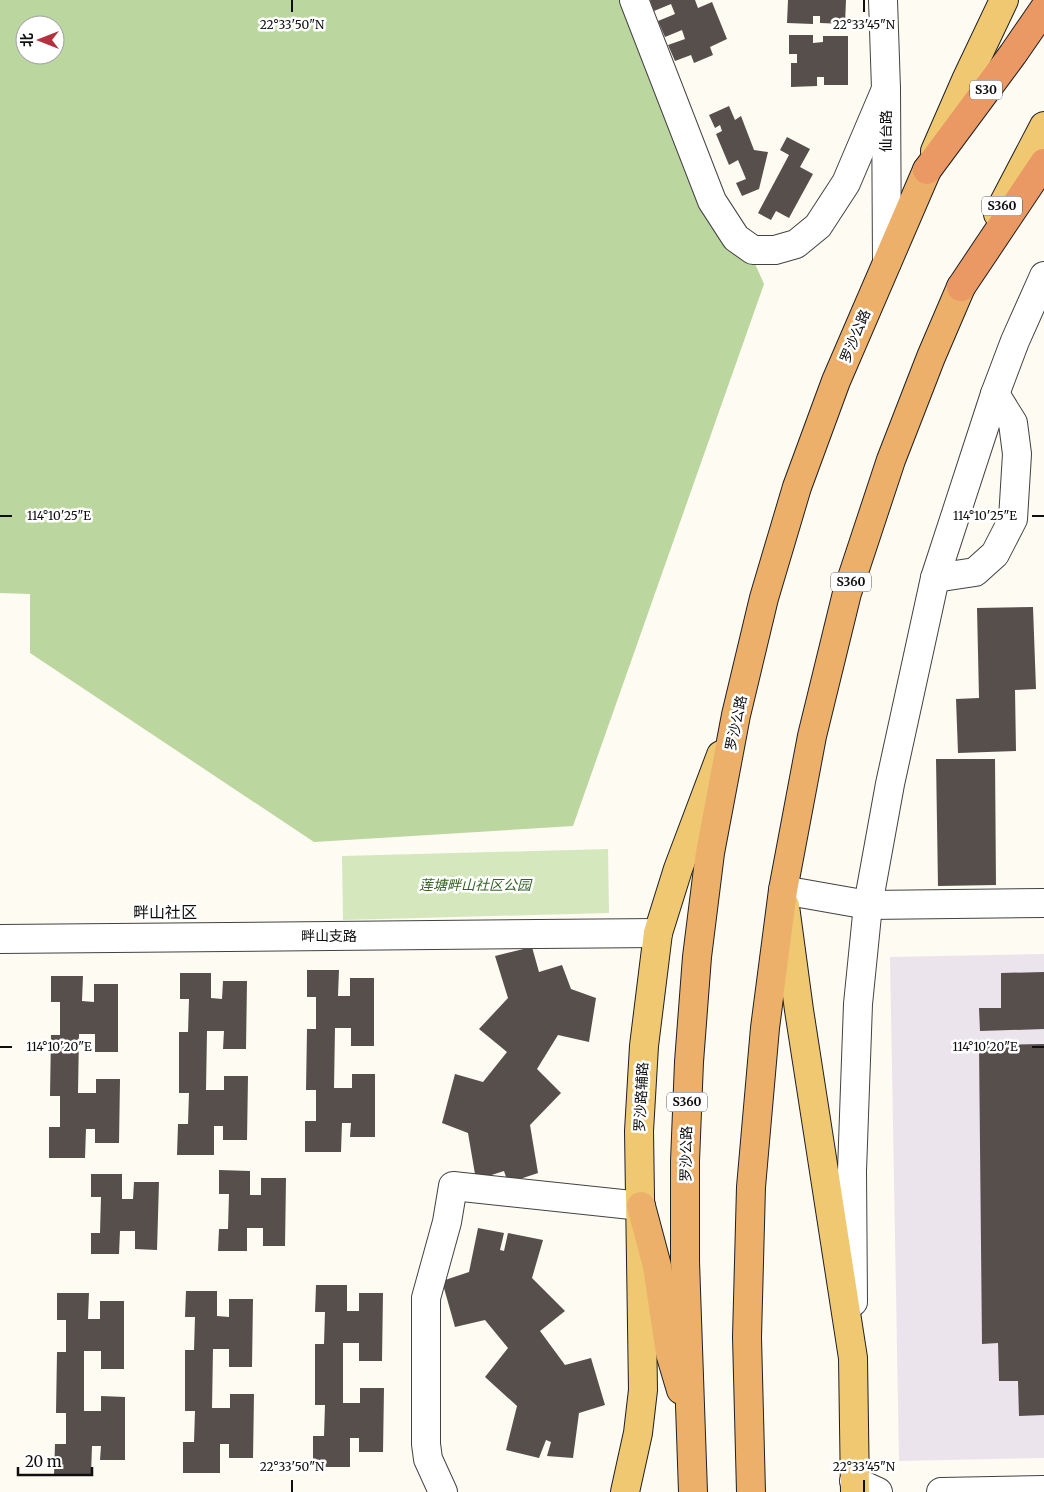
<svg xmlns="http://www.w3.org/2000/svg" width="1044" height="1492" font-family="Merriweather,'Noto Sans SC',serif">
<style>
.industrial{fill:#ebe4ed}
.green{fill:#d5e7bd}
.forest{fill:#bbd69e;fill-rule:evenodd}
.building{fill:#574f4c}
.lines{fill:none;stroke-linecap:round;stroke-linejoin:round}
.minor-casing{stroke:#424242;stroke-width:30}
.primary-casing{stroke:#202020;stroke-width:30}
.trunk-casing{stroke:#202020;stroke-width:30}
.motorway-casing{stroke:#202020;stroke-width:30}
.minor{stroke:#fff;stroke-width:28}
.primary{stroke:#efc871;stroke-width:28}
.trunk{stroke:#ecb06a;stroke-width:28}
.motorway{stroke:#ea9864;stroke-width:28}
.ticks{fill:none;stroke:#0f0f0f;stroke-width:2}
.labels{text-anchor:middle;stroke-width:5;stroke-linejoin:round;paint-order:stroke}
.shield{fill:#fff;stroke:#575757;stroke-width:1}
.shield-label{font-size:12px;font-weight:bold;fill:#0f0f0f}
.street-label{font-size:14px;fill:#0f0f0f;stroke:#fff}
.park-label{font-size:14px;font-style:italic;fill:#356323;stroke:#fff}
.quarter-label{font-size:16px;fill:#0f0f0f;stroke:#fff}
.ticks-label{font-size:12px;text-anchor:middle;fill:#0f0f0f;stroke:#fff;stroke-width:5;stroke-linejoin:round;paint-order:stroke}
</style>
<rect width="100%" height="100%" fill="#fefbf2"/>
<path class="industrial" d="M1044,954v504l-145,3 -9,-504z"/>
<path class="green" d="M608,849l1,64 -266,7 -1,-64z"/>
<path class="forest" d="M0,0h638l126,284 -191,542 -259,16 -284,-189v-59l-30,-1zM25,25h30v30h-30z"/>
<g class="building">
<path d="M650,0h45l3,8 14,-6 15,37 -17,8 3,8 -19,8 -3,-8 -16,6 -7,-16 17,-6 -3,-9 -17,7 -7,-16 17,-7 -4,-10 -17,7z"/>
<path d="M788,0h58l-1,24 -25,-1v-7h-7v8l-26,-1z"/>
<path d="M789,35h24v8l10,-1v-6h25v49h-24v-8h-7v9l-26,1v-24h6v-9h-8z"/>
<path d="M729,106l6,14 6,-4 13,34 14,2 -9,37 -17,7 -6,-13 10,-4 -8,-19 -9,5 -13,-31 6,-3 -2,-6 -5,3 -6,-13z"/>
<path d="M787,137l23,12 -10,18 13,7 -24,44 -13,-7 -5,9 -13,-7 31,-58 -9,-5z"/>
<path d="M1033,607l3,82 -21,1 1,61 -58,2 -2,-54 23,-1 -2,-90z"/>
<path d="M936,759h59l1,126 -58,1z"/>
<path d="M532,947l7,25 23,-7 9,24 25,9 -7,44 -31,-7 -21,34 24,24 -31,32 8,48 -30,10 -4,-12 -28,9 -8,-47 -26,-10 13,-49 28,8 24,-30 -28,-23 29,-31 -13,-42z"/>
<path d="M307,970h32l-1,26h12v-18h24v68h-23v-18h-16l-1,60h18v-14h23v63h-25l1,-14h-9l-1,29h-36v-31h11v-31h-10l1,-61h9v-32h-9z"/>
<path d="M1044,972v57l-64,2 -1,-23h22v-35z"/>
<path d="M180,973h31v25l11,1 1,-18h24l-1,68h-23l1,-18h-17l-1,59h18v-14h24l-1,64h-24v-14h-9v29h-37l1,-31h10l1,-31h-10v-61h9l1,-33h-9z"/>
<path d="M51,976h32l-1,25 12,1v-18h24v68h-23v-18h-16l-1,59h18v-14h24l-1,64h-24v-14h-9l-1,29h-36v-31h11v-31h-10l1,-61h9v-33h-9z"/>
<path d="M1044,1044v371l-25,1 -1,-35h-19l-1,-38 -16,1 -3,-299z"/>
<path d="M219,1170l31,1v24h11v-17h25l-1,68h-22v-18h-16v23h-29l1,-22h9l1,-35h-10z"/>
<path d="M91,1174h31v25h11l1,-17h25l-2,68 -22,-1v-18h-15l-1,23h-28v-21h9l1,-36h-10z"/>
<path d="M478,1228l26,5 -4,17 4,1 4,-18 35,7 -11,38 33,33 -25,20 25,34 26,-7 14,47 -26,8 -6,45 -26,-2 4,-14 -5,-2 -7,18 -33,-8 11,-44 -32,-29 23,-29 -23,-28 -30,7 -13,-46 27,-9z"/>
<path d="M316,1285h31v26h12v-18h24l-1,68h-23v-18h-16v60h17v-15h24l-1,64h-24v-14h-9v29h-37v-31h11l1,-31h-10v-61h9l1,-32h-10z"/>
<path d="M186,1291h31v25l12,1v-18h24l-1,68h-23v-18h-16l-1,59h18v-14h24l-1,64h-24v-14h-9v29h-37v-31h11l1,-31h-10v-61h9l1,-33h-10z"/>
<path d="M57,1293h32l-1,26h12v-18h24v68h-23v-18h-17v60h17v-15l24,1v63h-25l1,-14h-9l-1,29h-37l1,-31h11v-31h-10l1,-61h9v-32h-9z"/>
</g>
<g class="lines">
<g class="minor-casing">
<g id="minor">
<path d="M634,0l78,201 24,37 17,12h22l21,-6 22,-18 28,-43 40,-94"/>
<path d="M883,0l3,89 1,173"/>
<path d="M935,578l40,-6 20,-18 18,-35 4,-65 -4,-31 -18,-29"/>
<path d="M783,890l85,15 176,-2"/>
<path d="M0,939l658,-6"/>
<path d="M853,1302l-1,-131 6,-167 10,-99 22,-121 45,-206 60,-184 20,-53 29,-65"/>
<path d="M854,1481l24,11"/>
<path d="M443,1492l-15,-33 -2,-15v-146l21,-76 6,-36 188,20"/>
<path d="M941,1492l103,-2"/>
</g>
</g>
<g class="primary-casing">
<g id="primary">
<path d="M935,151l31,-71 38,-80"/>
<path d="M998,214l46,-88"/>
<path d="M785,906l14,104 54,348 2,134"/>
<path d="M625,1492l13,-59 5,-43 -4,-259 5,-85 14,-113 20,-64 43,-114"/>
</g>
</g>
<g class="trunk-casing">
<g id="trunk">
<path d="M641,1206l16,60 13,87 11,37"/>
<path d="M693,1492l-8,-231v-100l4,-99 8,-105 13,-104 26,-138 28,-117 33,-111 39,-106 91,-211"/>
<path d="M751,1492l-4,-155 4,-150 14,-159 18,-138 29,-154 35,-143 44,-133 40,-103 30,-70"/>
</g>
</g>
<g class="motorway-casing">
<g id="motorway">
<path d="M927,170l86,-116 31,-45"/>
<path d="M961,287l83,-124"/>
</g>
</g>
<use href="#minor" class="minor"/>
<use href="#primary" class="primary"/>
<use href="#trunk" class="trunk"/>
<use href="#motorway" class="motorway"/>
</g>
<path class="ticks" d="M292,0v12M864,0v12M0,516h12M1032,516h12M0,1047h12M1032,1047h12M292,1480v12M864,1480v12"/>
<g class="labels">
<g class="shield">
<rect x="970" y="80.5" width="32" height="19" rx="4"/>
<rect x="982" y="196.5" width="40" height="19" rx="4"/>
<rect x="831" y="572.5" width="40" height="19" rx="4"/>
<rect x="667" y="1092.5" width="40" height="19" rx="4"/>
</g>
<g class="shield-label">
<text x="986" y="94">S30</text>
<text x="1002" y="210">S360</text>
<text x="851" y="586">S360</text>
<text x="687" y="1106">S360</text>
</g>
<g class="street-label">
<text transform="translate(886 131) rotate(-90)" y="5">仙台路</text>
<text transform="translate(855 336) rotate(-67)" y="5">罗沙公路</text>
<text transform="translate(736 723) rotate(-78)" y="5">罗沙公路</text>
<text x="329" y="941">畔山支路</text>
<text transform="translate(641 1097) rotate(-87)" y="5">罗沙路辅路</text>
<text transform="translate(686 1154) rotate(-89)" y="5">罗沙公路</text>
</g>
<g class="park-label">
<text x="475" y="890">莲塘畔山社区公园</text>
</g>
<g class="quarter-label">
<text x="165" y="918">畔山社区</text>
</g>
</g>
<g class="ticks-label">
<text x="292" y="29">22°33'50"N</text>
<text x="864" y="29">22°33'45"N</text>
<text x="985" y="520">114°10'25"E</text>
<text x="59" y="520">114°10'25"E</text>
<text x="985" y="1051">114°10'20"E</text>
<text x="59" y="1051">114°10'20"E</text>
<text x="292" y="1471">22°33'50"N</text>
<text x="864" y="1471">22°33'45"N</text>
</g>
<g transform="translate(40 40) rotate(270)"><circle r="24" fill="#ffffff" stroke="#9f9f9f"/>
<path d="M0-4L9 19L0 12L-9 19Z" fill="#b63040"/>
<text y="-8" font-size="14" font-weight="bold" text-anchor="middle" fill="#0f0f0f">北</text>
</g>
<path d="M18 1467v8h74v-8" fill="none" stroke="#0f0f0f" stroke-width="2.5"/>
<text x="25" y="1467" font-size="15" fill="#0f0f0f" stroke="#ffffff" stroke-width="4" paint-order="stroke">20 m</text>
</svg>
